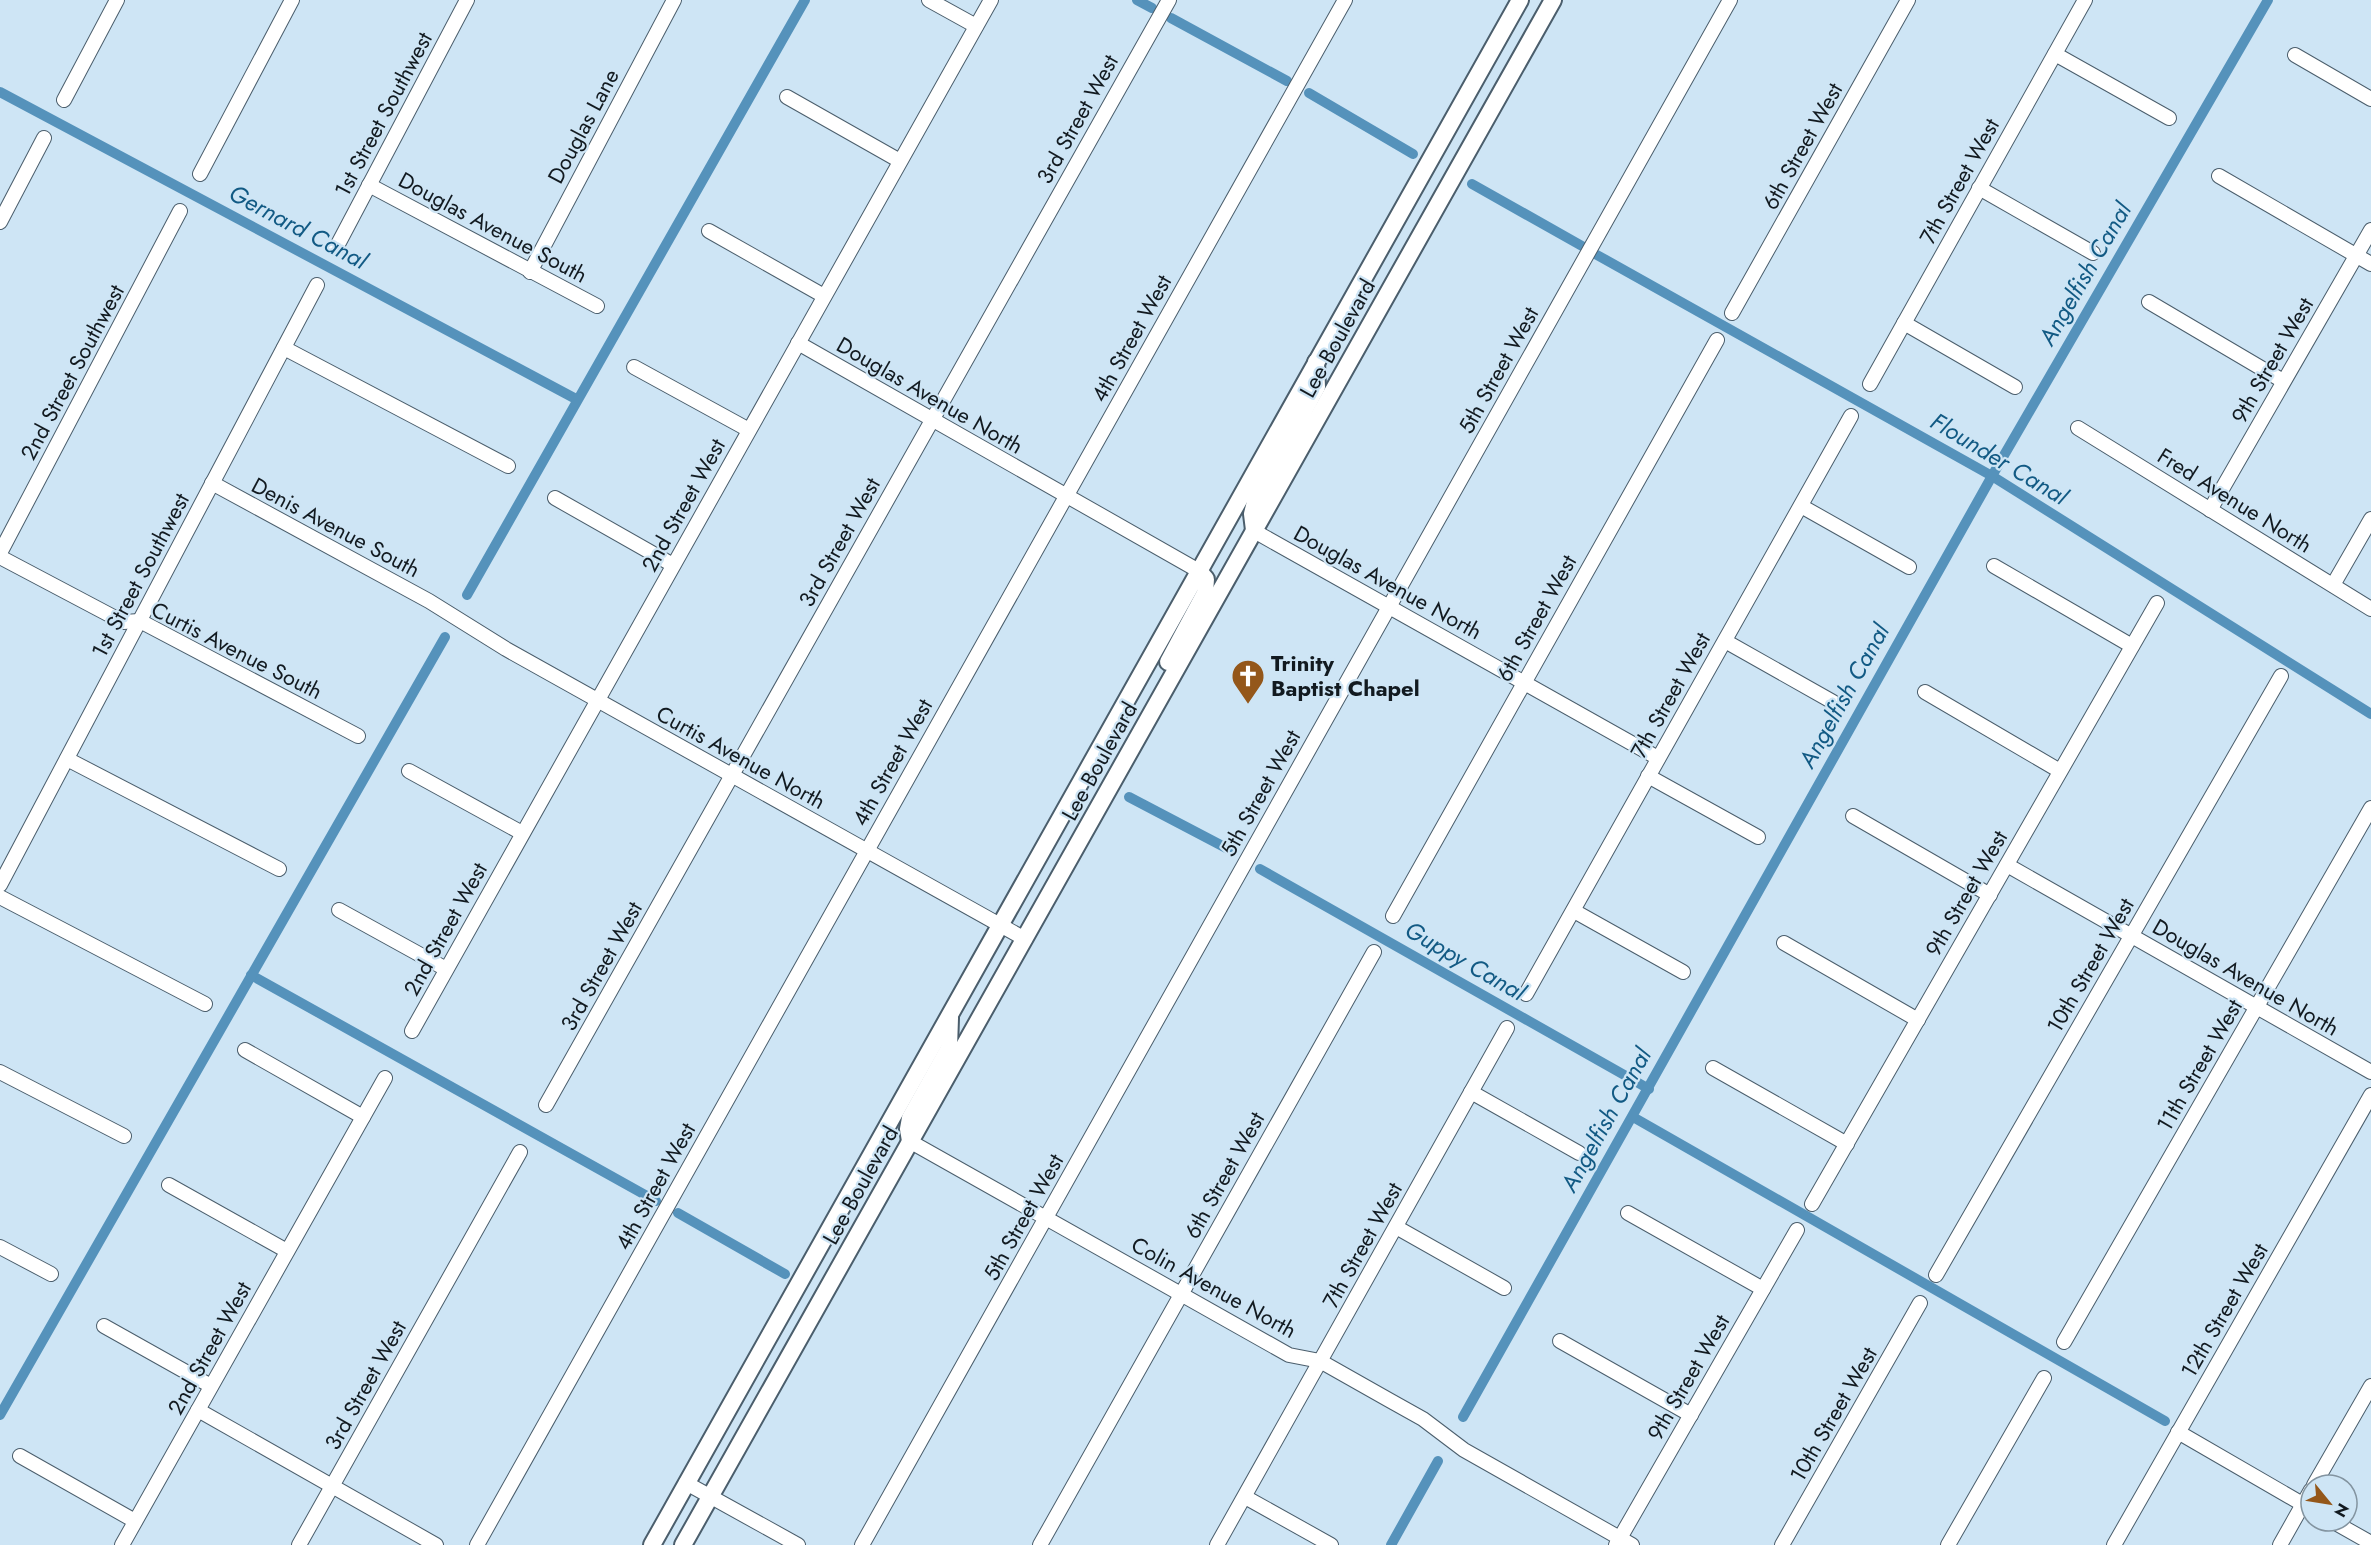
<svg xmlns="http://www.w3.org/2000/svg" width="2371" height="1545" font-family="Jost,sans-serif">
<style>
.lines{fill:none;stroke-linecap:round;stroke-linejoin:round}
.canal{stroke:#5592bb;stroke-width:10}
.minor-casing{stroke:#4b5e6c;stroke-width:16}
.major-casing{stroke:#4b5e6c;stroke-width:20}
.minor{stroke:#fff;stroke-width:14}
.major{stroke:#fff;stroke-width:16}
.labels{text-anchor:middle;stroke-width:4.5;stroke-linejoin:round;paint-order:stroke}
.street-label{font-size:22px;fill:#121a20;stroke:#cee5f5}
.poi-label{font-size:22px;font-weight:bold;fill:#121a20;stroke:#cee5f5;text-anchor:start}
.water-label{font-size:24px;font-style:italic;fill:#125a84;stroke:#cee5f5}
</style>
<rect width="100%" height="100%" fill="#cee5f5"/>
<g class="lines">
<g class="canal">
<path d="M1137,0l15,8"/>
<path d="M1171,18l116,63"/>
<path d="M0,92l576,307"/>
<path d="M1309,93l104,61"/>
<path d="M1472,184l110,62"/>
<path d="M1597,255l395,221 379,238"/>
<path d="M467,595l338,-595"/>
<path d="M1129,797l103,54"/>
<path d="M1260,869l389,220"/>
<path d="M251,975l405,226"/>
<path d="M1633,1117l532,304"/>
<path d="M678,1213l107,61"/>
<path d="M0,1415l445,-778"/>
<path d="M1463,1417l529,-941 276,-476"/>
<path d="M1391,1545l47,-84"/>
</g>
<g class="minor-casing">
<g id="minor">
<path d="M929,0l47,26"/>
<path d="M2055,54l114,64"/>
<path d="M2295,55l76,44"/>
<path d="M787,97l113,64"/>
<path d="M64,100l53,-100"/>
<path d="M200,174l92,-174"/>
<path d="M2219,176l152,88"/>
<path d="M369,185l228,121"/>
<path d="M1979,188l114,65"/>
<path d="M0,222l44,-84"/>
<path d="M709,231l115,65"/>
<path d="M336,248l131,-248"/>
<path d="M530,272l144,-272"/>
<path d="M2149,302l134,79"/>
<path d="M1732,313l176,-313"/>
<path d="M1904,323l111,64"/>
<path d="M798,343l401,228"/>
<path d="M284,348l224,118"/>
<path d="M634,367l115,63"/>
<path d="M1870,384l215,-384"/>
<path d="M2078,428l293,181"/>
<path d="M212,483l217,118 77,48 519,290"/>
<path d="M555,498l118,67"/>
<path d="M1801,506l108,61"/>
<path d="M2210,510l161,-280"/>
<path d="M1254,531l404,227"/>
<path d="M0,553l180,-342"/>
<path d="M0,557l123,65 17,-1 218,115"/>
<path d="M1994,566l138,80"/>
<path d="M2333,585l38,-66"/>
<path d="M1725,641l108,61"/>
<path d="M1925,692l135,79"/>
<path d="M67,759l212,110"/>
<path d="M409,771l113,62"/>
<path d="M1648,776l110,61"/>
<path d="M1853,816l137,79"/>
<path d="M2007,865l364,207"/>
<path d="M0,885l317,-600"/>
<path d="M0,897l205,107"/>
<path d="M339,910l107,59"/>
<path d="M1574,911l109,61"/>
<path d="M1393,916l324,-576"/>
<path d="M1784,943l134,77"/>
<path d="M1526,994l325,-578"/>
<path d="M412,1031l579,-1031"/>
<path d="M245,1050l118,67"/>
<path d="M1713,1068l134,76"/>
<path d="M0,1072l124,64"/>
<path d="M1471,1092l108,61"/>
<path d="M546,1105l623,-1105"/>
<path d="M911,1142l378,213 31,6 69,39 34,19 41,31 168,95"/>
<path d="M169,1185l118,66"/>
<path d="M1812,1204l345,-601"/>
<path d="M1628,1213l135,76"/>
<path d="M1396,1227l108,61"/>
<path d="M0,1247l51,27"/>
<path d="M1936,1275l345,-599"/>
<path d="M104,1326l107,60"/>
<path d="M1560,1341l131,74"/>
<path d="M2064,1342l307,-534"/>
<path d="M198,1410l238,135"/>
<path d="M2178,1432l133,77"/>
<path d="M20,1456l115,65"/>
<path d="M686,1483l112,62"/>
<path d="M2314,1485l57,-99"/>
<path d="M1245,1497l86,48"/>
<path d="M2332,1521l39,22"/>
<path d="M122,1545l263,-467"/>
<path d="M299,1545l221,-393"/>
<path d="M477,1545l868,-1545"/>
<path d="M862,1545l868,-1545"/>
<path d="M1040,1545l334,-593"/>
<path d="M1217,1545l290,-517"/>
<path d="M1616,1545l181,-315"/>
<path d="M1782,1545l138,-242"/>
<path d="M1948,1545l96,-167"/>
<path d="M2114,1545l257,-450"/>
<path d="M2280,1545l31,-55"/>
</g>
</g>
<g class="major-casing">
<g id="major">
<path d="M1254,530l-2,-16 3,-12 62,-115 -1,-25"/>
<path d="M1168,662l37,-69 1,-14 -7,-8"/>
<path d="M910,1141l-2,-12 2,-11 39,-70 1,-30"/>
<path d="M652,1545l868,-1545"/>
<path d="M683,1545l870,-1545"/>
</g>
</g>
<use href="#minor" class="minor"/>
<use href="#major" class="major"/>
</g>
<defs>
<g id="church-pin" transform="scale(1.725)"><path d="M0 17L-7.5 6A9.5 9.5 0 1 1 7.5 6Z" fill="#94571a" stroke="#cee5f5"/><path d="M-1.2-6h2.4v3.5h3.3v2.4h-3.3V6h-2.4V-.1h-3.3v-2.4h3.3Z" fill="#fff"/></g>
</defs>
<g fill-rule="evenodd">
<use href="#church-pin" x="1248" y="676"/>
</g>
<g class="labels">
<g class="street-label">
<text transform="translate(383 114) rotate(-62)" y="8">1st Street Southwest</text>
<text transform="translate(1077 119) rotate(-61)" y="8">3rd Street West</text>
<text transform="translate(583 126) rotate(-62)" y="8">Douglas Lane</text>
<text transform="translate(1802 146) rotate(-61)" y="8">6th Street West</text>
<text transform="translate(1959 181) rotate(-61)" y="8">7th Street West</text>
<text transform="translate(493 227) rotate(28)" y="8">Douglas Avenue South</text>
<text transform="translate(1131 338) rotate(-61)" y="8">4th Street West</text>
<text transform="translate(1337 338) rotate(-61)" y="8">Lee Boulevard</text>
<text transform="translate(2272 360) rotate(-60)" y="8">9th Street West</text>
<text transform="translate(1498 370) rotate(-61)" y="8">5th Street West</text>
<text transform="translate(72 372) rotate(-62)" y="8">2nd Street Southwest</text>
<text transform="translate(930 395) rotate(30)" y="8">Douglas Avenue North</text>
<text transform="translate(2235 500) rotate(32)" y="8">Fred Avenue North</text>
<text transform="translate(683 505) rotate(-61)" y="8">2nd Street West</text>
<text transform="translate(336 527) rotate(28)" y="8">Denis Avenue South</text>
<text transform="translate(839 542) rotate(-61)" y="8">3rd Street West</text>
<text transform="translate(140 575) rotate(-62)" y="8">1st Street Southwest</text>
<text transform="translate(1388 582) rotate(29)" y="8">Douglas Avenue North</text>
<text transform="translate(1536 618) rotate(-61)" y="8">6th Street West</text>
<text transform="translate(237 650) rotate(27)" y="8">Curtis Avenue South</text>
<text transform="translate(1670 695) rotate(-61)" y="8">7th Street West</text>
<text transform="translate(741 757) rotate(29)" y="8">Curtis Avenue North</text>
<text transform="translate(1099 761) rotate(-61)" y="8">Lee Boulevard</text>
<text transform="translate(892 762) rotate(-61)" y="8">4th Street West</text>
<text transform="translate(1260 793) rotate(-61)" y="8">5th Street West</text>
<text transform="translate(1966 893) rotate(-60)" y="8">9th Street West</text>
<text transform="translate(445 929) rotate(-61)" y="8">2nd Street West</text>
<text transform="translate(2090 965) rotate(-60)" y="8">10th Street West</text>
<text transform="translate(601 966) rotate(-61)" y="8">3rd Street West</text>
<text transform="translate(2246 977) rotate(30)" y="8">Douglas Avenue North</text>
<text transform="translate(2199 1065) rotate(-60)" y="8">11th Street West</text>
<text transform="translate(1224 1175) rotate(-61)" y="8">6th Street West</text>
<text transform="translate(860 1185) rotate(-61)" y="8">Lee Boulevard</text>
<text transform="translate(655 1186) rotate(-61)" y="8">4th Street West</text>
<text transform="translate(1023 1217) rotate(-61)" y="8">5th Street West</text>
<text transform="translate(1362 1245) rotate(-61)" y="8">7th Street West</text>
<text transform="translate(1214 1287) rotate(29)" y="8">Colin Avenue North</text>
<text transform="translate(2224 1310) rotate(-60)" y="8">12th Street West</text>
<text transform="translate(209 1348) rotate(-61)" y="8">2nd Street West</text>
<text transform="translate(1688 1377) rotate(-60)" y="8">9th Street West</text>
<text transform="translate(365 1385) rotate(-61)" y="8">3rd Street West</text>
<text transform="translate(1833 1414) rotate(-60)" y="8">10th Street West</text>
</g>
<g class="poi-label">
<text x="1271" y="671">Trinity<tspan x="1271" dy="25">Baptist Chapel</tspan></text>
</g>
<g class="water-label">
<text transform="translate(298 227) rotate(28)" y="8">Gernard Canal</text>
<text transform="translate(2085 274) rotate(-60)" y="8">Angelfish Canal</text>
<text transform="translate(1999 459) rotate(31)" y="8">Flounder Canal</text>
<text transform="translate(1844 696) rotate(-61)" y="8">Angelfish Canal</text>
<text transform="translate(1465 961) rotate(30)" y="8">Guppy Canal</text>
<text transform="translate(1606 1120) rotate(-61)" y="8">Angelfish Canal</text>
</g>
</g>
<g transform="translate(2329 1503) rotate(120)"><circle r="28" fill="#cee5f5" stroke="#8394a0" stroke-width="1.5"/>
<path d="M0-4.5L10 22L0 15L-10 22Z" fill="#94571a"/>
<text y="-9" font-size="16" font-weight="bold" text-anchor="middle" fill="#121a20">N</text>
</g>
</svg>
